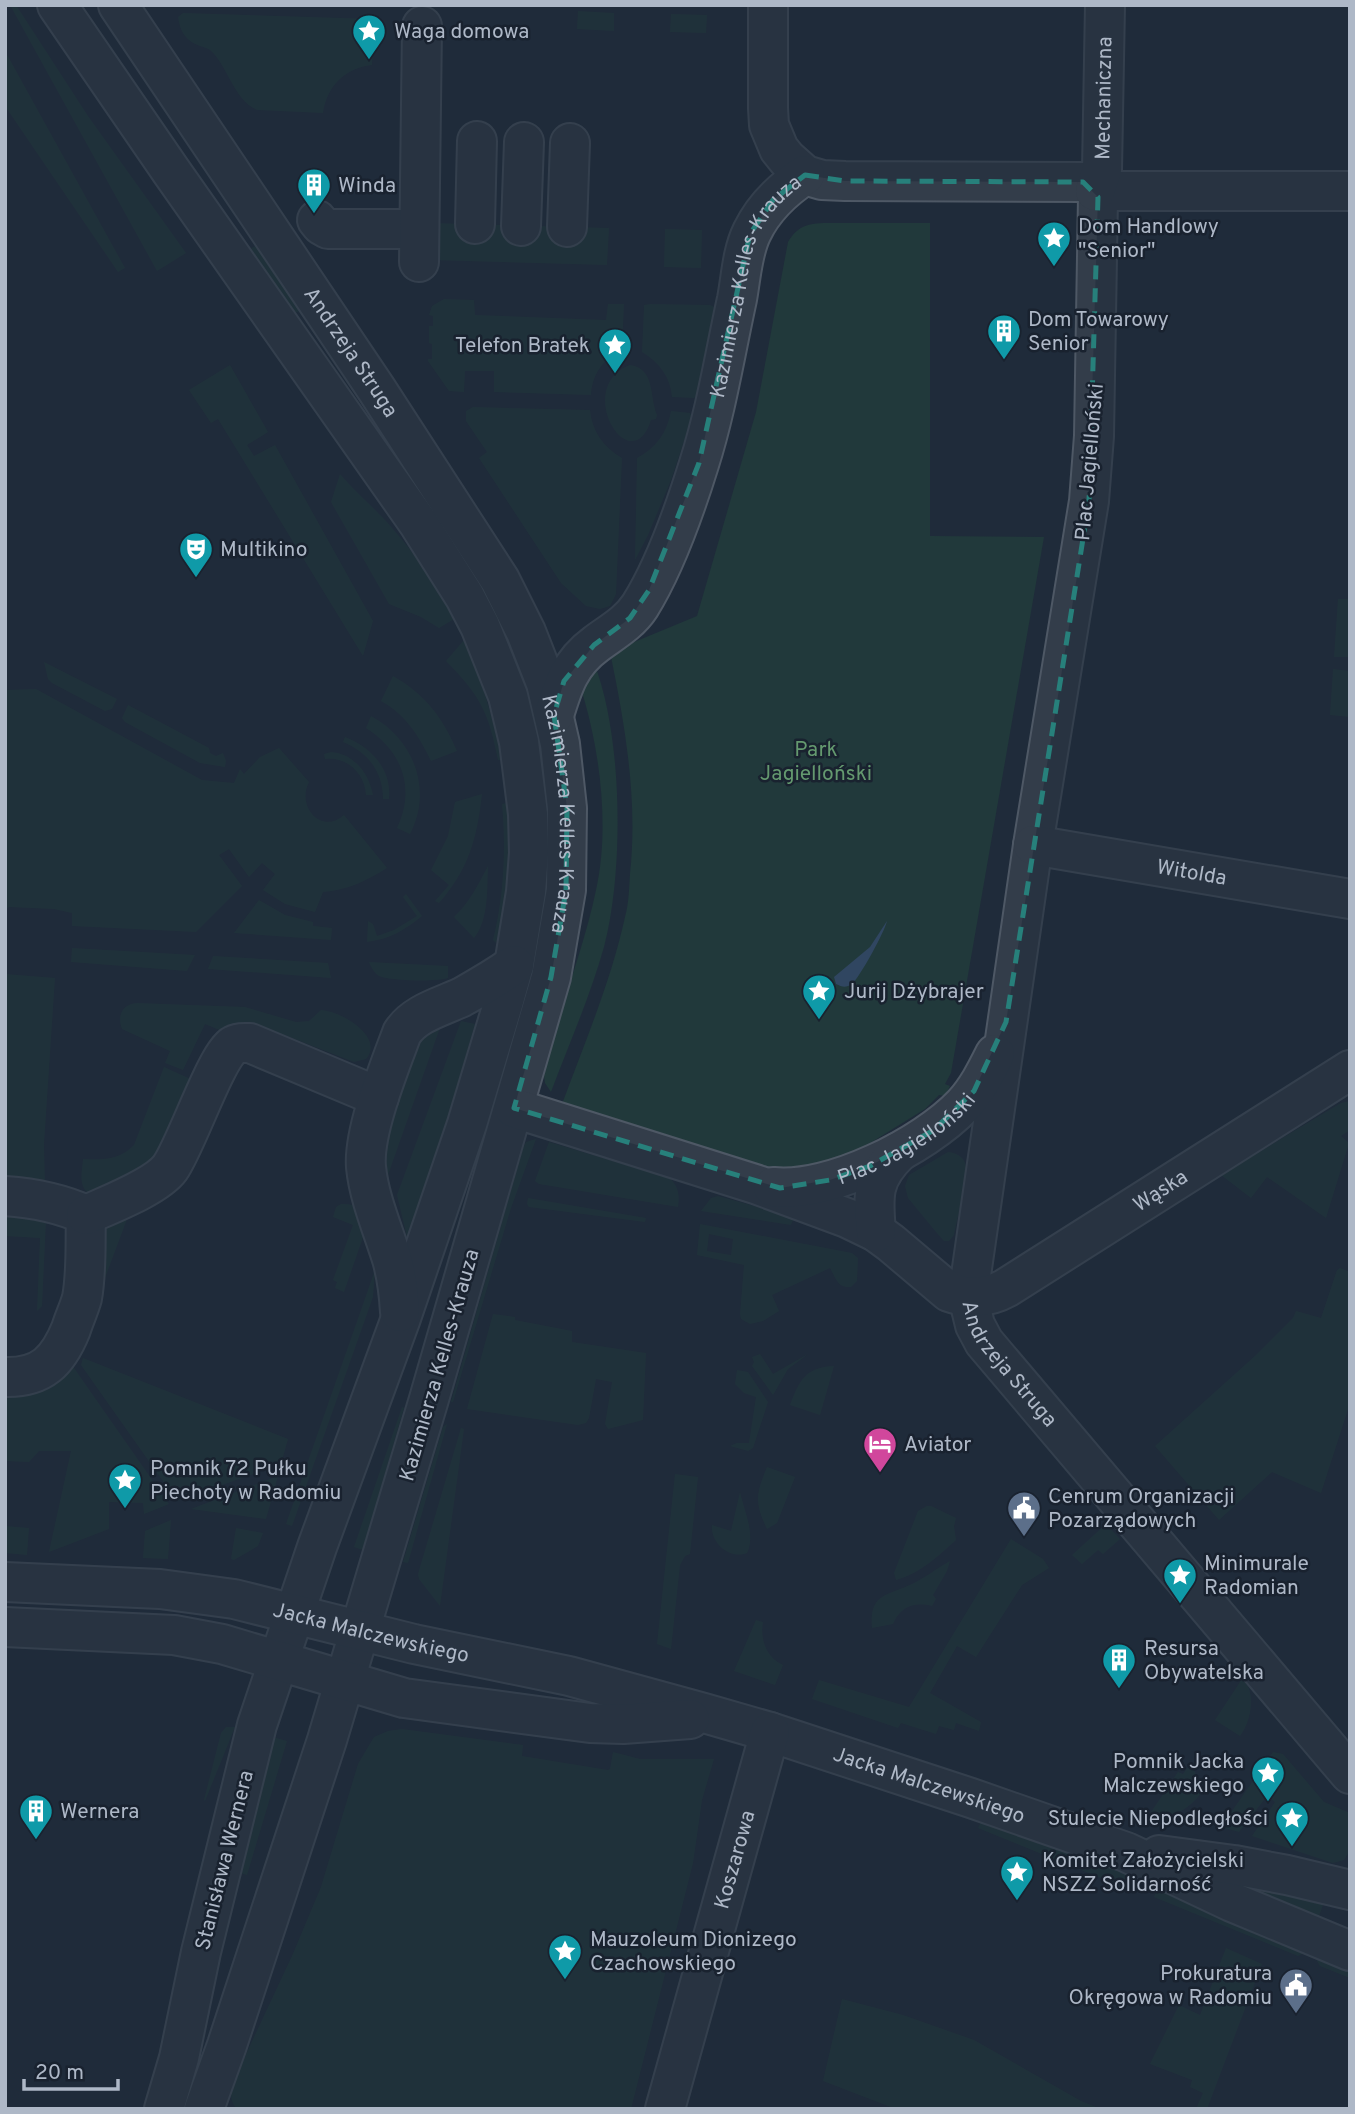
<svg xmlns="http://www.w3.org/2000/svg" width="1355" height="2114" font-family="Overpass,sans-serif">
<style>
.green{fill:#21393b;fill-rule:evenodd}
.water{fill:#304661}
.lines{fill:none;stroke-linecap:round;stroke-linejoin:round}
.minor-casing{stroke:#4e5865;stroke-width:42}
.minor{stroke:#333d4a;stroke-width:38}
.marked{fill:none;stroke:#27807b;stroke-width:5;stroke-dasharray:14 9;stroke-linejoin:round}
.labels{text-anchor:middle;stroke-width:5;stroke-linejoin:round;paint-order:stroke}
.poi-label{font-size:21px;fill:#aeb8c7;stroke:#19222f;text-anchor:start}
.street-label{font-size:21px;fill:#aeb8c7;stroke:#19222f}
.park-label{font-size:21px;fill:#64996f;stroke:#19222f}
</style>
<rect width="100%" height="100%" fill="#1f2b3a"/>
<g class="green">
<path d="M10,5h6l72,111 98,137 -29,18z"/>
<path d="M578,11l36,2v18l-37,-2z"/>
<path d="M183,13l191,6 -2,46c-27,3 -45,21 -49,48l-65,-3c-23,-7 -31,-46 -48,-60 -1,-1 -9,-4 -10,-4 -14,-5 -20,-14 -22,-29z"/>
<path d="M671,14l36,1 -1,18 -36,-1z"/>
<path d="M5,51l120,217 -7,4 -113,-166z"/>
<path d="M431,223l178,5 -2,37 -177,-5z"/>
<path d="M823,223h107v313l114,1 -93,536 -6,11 5,2 -5,10 -6,-1 -14,14 -71,44 -61,24 -231,-73c23,-62 49,-123 63,-187 4,-14 4,-29 5,-43 8,-75 -5,-149 -20,-222l87,-36 59,-204 32,-170c9,-15 18,-18 35,-19z"/>
<path d="M665,229l37,1 -1,38 -37,-1z"/>
<path d="M257,245l44,66 -7,2 -44,-64z"/>
<path d="M444,299l30,1 1,15 131,5 2,-16h16l-2,46c-18,8 -30,24 -31,45l-97,-3v-21h-29l-1,21 -15,-1 -21,-30v-2h4v-15l-3,-1v-17h4v-10l-4,-1 3,-9z"/>
<path d="M650,304l60,1 4,2 -17,89 -3,2 -22,-1c-2,-20 -12,-34 -30,-45l2,-45v-2z"/>
<path d="M230,365l38,67 -21,13 7,11 21,-11 98,176 -10,35 -145,-237 -7,4 -22,-33z"/>
<path d="M630,365c26,4 19,32 27,50l-1,4 -5,1c-20,63 -79,-33 -21,-55z"/>
<path d="M473,407l117,3c2,21 13,37 32,48l-6,136 -6,12 -10,3 -14,-3 -25,-23 -82,-125 8,-6 -21,-31v-10z"/>
<path d="M671,411l19,2 2,4 -21,63 -23,55 -13,25 2,-102c19,-10 30,-25 34,-47z"/>
<path d="M340,474c17,20 37,36 53,55 25,28 44,59 61,90l-15,9 -18,-11 -32,-13 -58,-102z"/>
<path d="M1338,599h12v58h-16z"/>
<path d="M464,640c18,39 29,79 38,120h-4c-10,-49 -17,-63 -52,-99z"/>
<path d="M44,662l73,37 -5,10 -7,2 -53,-28 -4,-4z"/>
<path d="M594,663c29,73 30,209 10,284 -14,50 -35,97 -53,145l-6,-9 -1,-7c13,-63 39,-123 52,-186 14,-62 4,-141 -15,-201z"/>
<path d="M1333,669l17,2v46l-20,-2z"/>
<path d="M393,676c32,18 50,42 64,75l-26,10c-12,-25 -25,-46 -50,-60z"/>
<path d="M36,689l166,91 32,3 6,-14 4,5 16,-17 19,-9 30,34c-13,25 13,53 35,33l43,53c-21,13 -39,22 -64,24l-8,20 -30,-8 -22,-14 12,-16 -13,-11 -13,14 -20,-28 -10,6 23,31 -46,46 -124,-6v-13l-18,-4 -45,-2 -4,3v-220z"/>
<path d="M128,705l81,43 1,5 6,3 7,-3 3,8 -1,6 -25,-4 -75,-41 -3,-4z"/>
<path d="M371,716c43,23 62,74 39,118l-13,-6c19,-40 5,-77 -31,-100z"/>
<path d="M345,737c26,10 47,32 44,62h-6c0,-27 -15,-47 -40,-57z"/>
<path d="M331,752c24,2 38,22 42,43h-7c-1,-21 -19,-39 -41,-36l-1,-5z"/>
<path d="M482,794c-5,44 -13,75 -43,109l-4,-2 14,-16 -18,-15 17,-34 7,-34z"/>
<path d="M507,803c6,31 3,113 -11,140l-3,-3c11,-45 13,-90 9,-136z"/>
<path d="M488,866c-1,22 1,54 -14,72l-20,-21c15,-14 24,-32 34,-51z"/>
<path d="M406,894l16,22c-17,14 -32,23 -55,26l1,-21 5,3 4,12 17,-6 23,-14 -14,-19z"/>
<path d="M259,900l26,15 28,7v4l19,2 -1,12 -97,-7z"/>
<path d="M72,948l123,7 -8,16 -116,-9z"/>
<path d="M213,956l115,7 3,15 -123,-9z"/>
<path d="M369,962l79,4v12c-11,4 -58,3 -69,-2 -5,-3 -8,-9 -10,-14z"/>
<path d="M5,974l50,4 -11,166 1,43 -40,-4z"/>
<path d="M137,1003l108,4 51,15 13,-1 12,-11c20,1 64,27 45,49l-12,3 -67,-26 -42,-12 -17,2 -6,5 -17,-7 -22,46 -18,-7 5,-12 -48,-22c-5,-13 0,-25 15,-26z"/>
<path d="M461,1021l14,3 -41,143 -25,72 -2,-2 -10,-42z"/>
<path d="M442,1022l-54,153 -6,-25 24,-76 15,-36z"/>
<path d="M164,1067l31,14 -39,74 -6,10 -61,29c-11,-9 -7,-22 -6,-35 19,1 37,1 51,-14z"/>
<path d="M1350,1101v29l-9,6 8,7 -23,75 -59,-41 -16,21 -30,-23 120,-72z"/>
<path d="M536,1139l-25,69 -58,194h-2l72,-254 3,-6z"/>
<path d="M549,1142l111,33 2,-2c14,7 19,19 16,34l-139,-23 -4,-3z"/>
<path d="M948,1152c10,1 18,6 18,17 1,14 -9,50 -12,66l-5,6h-5l-8,-9 -28,-34 -3,-12 4,-11z"/>
<path d="M718,1196l76,21 -3,8 -90,-14 10,-13z"/>
<path d="M528,1198l118,20 -1,4 -116,-15 -2,-3z"/>
<path d="M133,1203l-37,99 9,-76z"/>
<path d="M341,1204c15,-1 20,5 28,16l-25,72 -9,-4 2,-6 -4,-2 20,-55 -20,-8 3,-10z"/>
<path d="M5,1215l41,5 -4,86 -5,5 3,-73 -35,-2z"/>
<path d="M700,1224l152,29 6,5 -1,23 -6,6c-14,1 -15,-9 -21,-19l-58,27 7,16 -16,10 -13,3 -9,-5 -1,-5 4,-49 -47,-10zM709,1234l24,5 -2,16 -24,-4z"/>
<path d="M1340,1268l10,4v131l-29,90 -49,-21 -53,48 -64,-74 101,-91 37,-37 3,-7 25,7 16,-48z"/>
<path d="M375,1270l-2,27 -81,229 -6,-2z"/>
<path d="M493,1314l22,3v3l57,11v11l74,11 -3,67 -35,9 -3,-5 7,-42 -16,-3 -7,39 -3,5 -8,2 -111,-16z"/>
<path d="M760,1354l13,20 35,-20 -20,15 -15,26 -21,-29 2,-4 -2,-5z"/>
<path d="M76,1357l-2,11 95,136 -25,10 -1,-11 -34,-1v27l-60,23 22,-101h-32l-10,11 -24,-1v-69z"/>
<path d="M83,1358l205,81 -7,25 -104,37 -96,-136z"/>
<path d="M834,1366l-14,49 -30,-10c9,-24 15,-38 44,-39z"/>
<path d="M737,1370l11,2 20,30 -15,46 -5,3 -18,-5 7,-3h12l7,-46 -12,-4 -9,-9z"/>
<path d="M402,1407l2,1 -41,142 -9,-3z"/>
<path d="M447,1424l-39,139 -5,-1 40,-135z"/>
<path d="M461,1428l3,1 -24,177 -21,-27 -1,-5z"/>
<path d="M767,1467l28,10 -18,46 -10,6c-13,-27 -11,-35 0,-62z"/>
<path d="M675,1474l23,3 -8,77 -5,2 -5,9 -9,84 -14,-5z"/>
<path d="M278,1476l-12,43 -75,-10z"/>
<path d="M740,1492c4,18 16,43 7,61 -18,7 -37,-11 -35,-28l19,6z"/>
<path d="M927,1506h4l25,12 -2,8 2,14c-19,17 -35,33 -60,40l-2,-7 24,-62z"/>
<path d="M171,1520l-3,39 -25,-1 2,-27z"/>
<path d="M1106,1524l14,15 -17,15 -5,-4 -16,14 -10,-9z"/>
<path d="M5,1526l24,2 -2,27 -22,-2z"/>
<path d="M236,1528l27,5 -5,13 -24,14 -3,-1z"/>
<path d="M1011,1539l32,20 6,9 -27,17 -46,72 -19,-11 -27,47 51,29 -2,9 -23,-8 -2,7 -15,-4 -3,8 -35,-11 -3,5 -86,-29 7,-19 90,27z"/>
<path d="M950,1561l-3,10 -14,24 3,4 -4,7c-18,-4 -31,0 -39,18l-21,4c-3,-35 15,-32 40,-44 13,-6 25,-16 38,-23z"/>
<path d="M756,1620l7,2c-3,17 3,35 20,43l-8,20 -41,-14z"/>
<path d="M1242,1679c3,3 6,6 7,10 5,14 0,36 -9,47l-25,-16z"/>
<path d="M226,1727h9l-30,74 -1,-1 17,-67z"/>
<path d="M402,1729l121,16 -1,11 86,14 2,-1 3,-17 27,7h74l-12,41 -9,63 -62,246h-394c-8,-8 -6,-17 -4,-27l59,-126 29,-69 37,-123 16,-27 14,-6z"/>
<path d="M273,1737l14,4 -40,134 -7,-2z"/>
<path d="M1273,1752l10,2 41,48 26,11v37l-6,10 -11,3 -81,-27 23,-34 -8,-6 -28,36 -18,-5z"/>
<path d="M1191,1763l6,14 4,16c-12,17 -31,27 -52,22l29,-43 5,2z"/>
<path d="M981,1822l92,30 66,24 -6,15 -155,-63z"/>
<path d="M1212,1875l114,22 -10,27z"/>
<path d="M1159,1885l147,58 -4,11 -4,2 -144,-59z"/>
<path d="M1226,1948l36,16 -55,145h-11l7,-16 -13,-6 2,-7 -42,-16 29,-59 21,10z"/>
<path d="M1322,1950l28,11v17l-30,-12 -3,-5z"/>
<path d="M842,1999l61,16 71,25 107,61 20,8h-205l-73,-28z"/>
</g>
<path class="water" d="M887,921c-2,10 -27,56 -35,63 -6,4 -10,3 -16,0l-2,-7 36,-30z"/>
<g class="lines">
<g class="minor-casing">
<g id="minor">
<path d="M57,5l114,166 248,353 46,73 15,29 28,70 11,46 9,72 1,39 -3,39 -12,73 -11,39 -36,120 -66,194 -84,229 -60,178 -56,227 -22,106 -15,51"/>
<path id="s1" d="M118,5l259,385 123,190 26,52 20,51 14,61 7,64 -1,82 -15,87 -122,422 -102,341 -100,305 -23,64"/>
<path id="s2" d="M768,5v103l1,17 10,24 8,10 18,16 17,5 23,1 238,1 9,4 6,11 -4,239 -5,65 -56,344 -65,451 7,29 9,17 366,432"/>
<path d="M1095,191h255"/>
<path id="s3" d="M1095,191l7,-21 3,-165"/>
<path d="M317,220l4,5 7,4h91"/>
<path d="M475,224l2,-83"/>
<path d="M521,226l3,-84"/>
<path d="M567,227l3,-84"/>
<path d="M419,262l3,-236"/>
<path id="s4" d="M554,715c9,-30 16,-52 42,-71 16,-12 33,-21 44,-38 25,-40 45,-97 59,-142 17,-53 26,-110 38,-165 4,-21 5,-47 15,-67 12,-25 30,-42 53,-57"/>
<path id="s5" d="M1033,845l317,54"/>
<path id="s6" d="M514,1108l244,77 89,33 29,14 15,11 58,49c19,7 39,6 57,-4l344,-218"/>
<path id="s7" d="M773,1187c58,6 151,-41 190,-82 14,-15 23,-33 32,-51"/>
<path d="M5,1196c29,2 55,7 81,19 -1,28 1,56 -4,83 -3,11 -8,21 -11,31 -13,32 -29,49 -66,48"/>
<path d="M86,1215c22,-10 70,-28 84,-47 16,-22 47,-115 64,-123 5,-3 10,-2 16,-2l129,54"/>
<path d="M876,1232c-3,-36 -5,-53 23,-80"/>
<path d="M400,1312c-1,-18 -3,-35 -8,-53 -9,-29 -23,-61 -26,-92 -3,-35 23,-99 36,-134 13,-20 39,-26 60,-36 18,-10 35,-20 52,-32"/>
<path id="s8" d="M5,1582l155,7 74,10 180,45 155,32 135,37 66,19 201,66 155,54 106,50 118,49"/>
<path d="M5,1627l169,8 48,9 182,54 186,25 33,1 67,-5"/>
<path d="M1159,1855l75,10 53,10 63,15"/>
<path id="s9" d="M665,2109l105,-377"/>
</g>
</g>
<use href="#minor" class="minor"/>
</g>
<path d="M0 0H1355V2114H0ZM805,175l40,6 238,1 15,15 -9,304 -83,521 -32,69 -40,39 -64,36 -40,14 -50,8 -266,-80 37,-131 15,-87 1,-82 -13,-93 10,-34 30,-36 36,-27 19,-28 50,-127 51,-229 23,-34z" fill="#1f2b3a" fill-opacity=".55" fill-rule="evenodd"/>
<path class="marked" d="M805,175l40,6 238,1 15,15 -9,304 -83,521 -32,69 -40,39 -64,36 -40,14 -50,8 -266,-80 37,-131 15,-87 1,-82 -13,-93 10,-34 30,-36 36,-27 19,-28 50,-127 51,-229 23,-34z"/>
<defs>
<g id="sight-pin" transform="scale(1.75)"><path d="M0 17L-7.5 6A9.5 9.5 0 1 1 7.5 6Z" fill="#0f9aa8" stroke="#19222f"/><path d="M0-6L1.8-2.2L6-1.7L2.9 1.2L3.7 5.4L0 3.3L-3.7 5.4L-2.9 1.2L-6-1.7L-1.8-2.2Z" fill="#fff"/></g>
<g id="building-pin" transform="scale(1.75)"><path d="M0 17L-7.5 6A9.5 9.5 0 1 1 7.5 6Z" fill="#0f9aa8" stroke="#19222f"/><path d="M-4-6H4V6H1V3H-1V6H-4ZM-2.5-4.3h1.7v1.8h-1.7ZM.8-4.3h1.7v1.8H.8ZM-2.5-1h1.7V.8h-1.7ZM.8-1h1.7V.8H.8Z" fill="#fff"/></g>
<g id="theatre-pin" transform="scale(1.75)"><path d="M0 17L-7.5 6A9.5 9.5 0 1 1 7.5 6Z" fill="#0f9aa8" stroke="#19222f"/><path d="M-5-5.5Q0-4 5-5.5V0Q5 5 0 6Q-5 5-5 0ZM-3.3-2.5H-1v1.5H-3.3ZM1-2.5H3.3v1.5H1ZM-2.8 1Q0 5.5 2.8 1Z" fill="#fff"/></g>
<g id="hotel-pin" transform="scale(1.75)"><path d="M0 17L-7.5 6A9.5 9.5 0 1 1 7.5 6Z" fill="#d1479c" stroke="#19222f"/><path d="M-6-4.5h1.5V1H6V5H4.5V3h-9V5H-6ZM-4 0a1.8 1.8 0 1 1 3.6 0ZM.5 0V-2.5h3Q6-2.5 6 0Z" fill="#fff"/></g>
<g id="civic-pin" transform="scale(1.75)"><path d="M0 17L-7.5 6A9.5 9.5 0 1 1 7.5 6Z" fill="#5c6f8a" stroke="#19222f"/><path d="M-.6-6.5H3V-4.5H.6V-3L4-1V1h2V6H-6V1h2V-1L-.6-3ZM-1.2 2.5V6h2.4V2.5Z" fill="#fff"/></g>
</defs>
<g fill-rule="evenodd">
<use href="#sight-pin" x="369" y="31"/>
<use href="#building-pin" x="314" y="185"/>
<use href="#sight-pin" x="1054" y="238"/>
<use href="#building-pin" x="1004" y="331"/>
<use href="#sight-pin" x="615" y="345"/>
<use href="#theatre-pin" x="196" y="549"/>
<use href="#sight-pin" x="819" y="991"/>
<use href="#hotel-pin" x="880" y="1444"/>
<use href="#sight-pin" x="125" y="1480"/>
<use href="#civic-pin" x="1024" y="1508"/>
<use href="#sight-pin" x="1180" y="1575"/>
<use href="#building-pin" x="1119" y="1660"/>
<use href="#sight-pin" x="1268" y="1773"/>
<use href="#building-pin" x="36" y="1811"/>
<use href="#sight-pin" x="1292" y="1818"/>
<use href="#sight-pin" x="1017" y="1872"/>
<use href="#sight-pin" x="565" y="1951"/>
<use href="#civic-pin" x="1296" y="1985"/>
</g>
<g class="labels">
<g class="poi-label">
<text x="394" y="38">Waga domowa</text>
<text x="338" y="192">Winda</text>
<text x="1078" y="233">Dom Handlowy<tspan x="1078" dy="24">"Senior"</tspan></text>
<text x="1028" y="326">Dom Towarowy<tspan x="1028" dy="24">Senior</tspan></text>
<text x="590" y="352" text-anchor="end">Telefon Bratek</text>
<text x="220" y="556">Multikino</text>
<text x="844" y="998">Jurij Dżybrajer</text>
<text x="904" y="1451">Aviator</text>
<text x="150" y="1475">Pomnik 72 Pułku<tspan x="150" dy="24">Piechoty w Radomiu</tspan></text>
<text x="1048" y="1503">Cenrum Organizacji<tspan x="1048" dy="24">Pozarządowych</tspan></text>
<text x="1204" y="1570">Minimurale<tspan x="1204" dy="24">Radomian</tspan></text>
<text x="1144" y="1655">Resursa<tspan x="1144" dy="24">Obywatelska</tspan></text>
<text x="1244" y="1768" text-anchor="end">Pomnik Jacka<tspan x="1244" dy="24">Malczewskiego</tspan></text>
<text x="60" y="1818">Wernera</text>
<text x="1268" y="1825" text-anchor="end">Stulecie Niepodległości</text>
<text x="1042" y="1867">Komitet Założycielski<tspan x="1042" dy="24">NSZZ Solidarność</tspan></text>
<text x="590" y="1946">Mauzoleum Dionizego<tspan x="590" dy="24">Czachowskiego</tspan></text>
<text x="1272" y="1980" text-anchor="end">Prokuratura<tspan x="1272" dy="24">Okręgowa w Radomiu</tspan></text>
</g>
<g class="street-label">
<text dy="7" stroke="none"><textPath href="#s3" startOffset="94">Mechaniczna</textPath></text>
<text dy="7" stroke="none"><textPath href="#s4" startOffset="486">Kazimierza Kelles-Krauza</textPath></text>
<text dy="7" stroke="none"><textPath href="#s1" startOffset="418">Andrzeja Struga</textPath></text>
<text transform="translate(1089 462) rotate(-85)" y="7">Plac Jagielloński</text>
<text dy="7" stroke="none"><textPath href="#s1" startOffset="936">Kazimierza Kelles-Krauza</textPath></text>
<text dy="7" stroke="none"><textPath href="#s5" startOffset="161">Witolda</textPath></text>
<text dy="7" stroke="none"><textPath href="#s7" startOffset="145">Plac Jagielloński</textPath></text>
<text dy="7" stroke="none"><textPath href="#s6" startOffset="719">Wąska</textPath></text>
<text dy="7" stroke="none"><textPath href="#s2" startOffset="1673">Andrzeja Struga</textPath></text>
<text transform="translate(439 1365) rotate(-74)" y="7">Kazimierza Kelles-Krauza</text>
<text dy="7" stroke="none"><textPath href="#s8" startOffset="371">Jacka Malczewskiego</textPath></text>
<text dy="7" stroke="none"><textPath href="#s8" startOffset="950">Jacka Malczewskiego</textPath></text>
<text transform="translate(224 1860) rotate(-76)" y="7">Stanisława Wernera</text>
<text dy="7" stroke="none"><textPath href="#s9" startOffset="259">Koszarowa</textPath></text>
</g>
<g class="park-label">
<text x="816" y="756">Park<tspan x="816" dy="24">Jagielloński</tspan></text>
</g>
</g>
<rect width="1355" height="2114" fill="none" stroke="#aeb8c7" stroke-width="14"/>
<path d="M24 2079v10h94v-10" fill="none" stroke="#aeb8c7" stroke-width="3.5"/>
<text x="35" y="2079" font-size="21" fill="#aeb8c7" stroke="#19222f" stroke-width="5" paint-order="stroke">20 m</text>
</svg>
